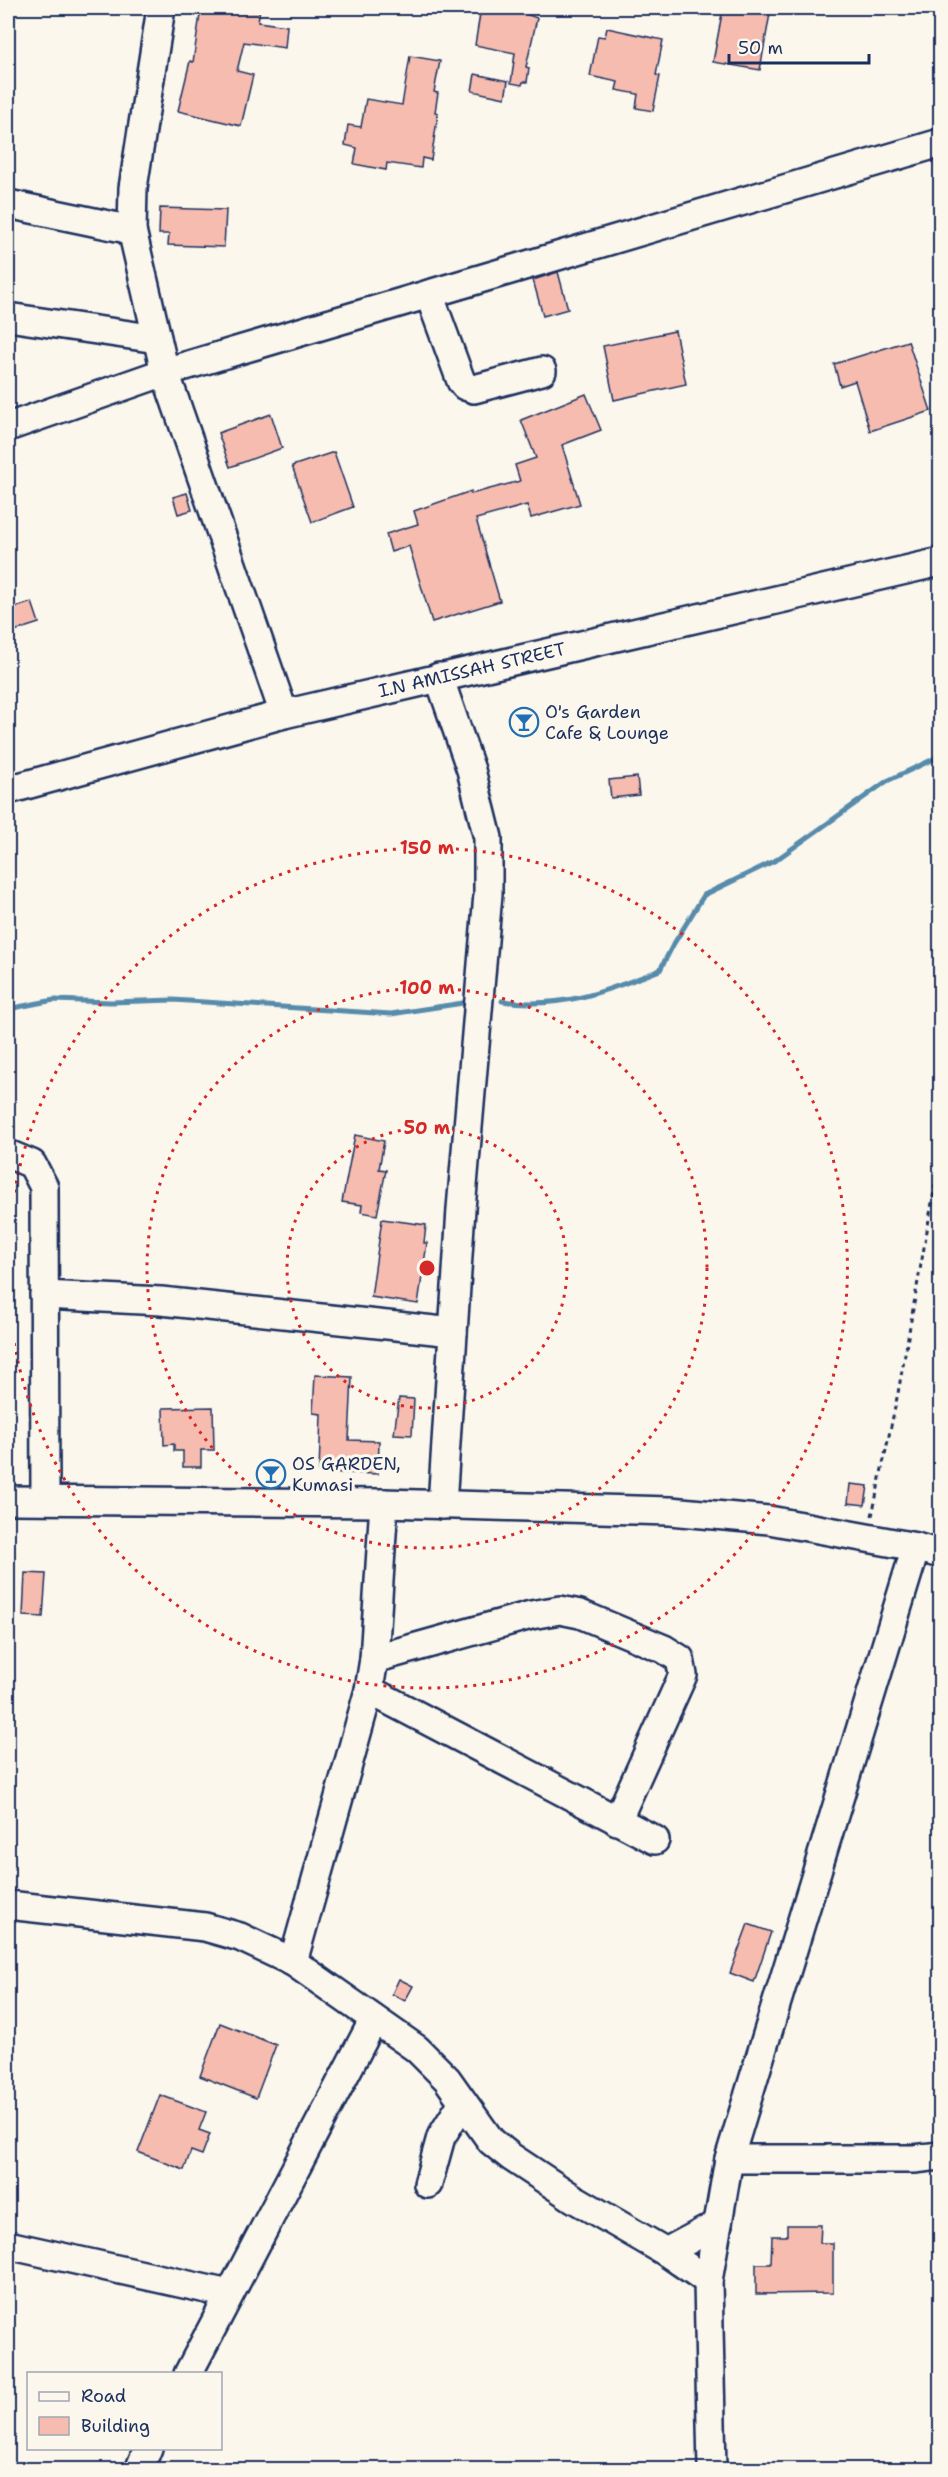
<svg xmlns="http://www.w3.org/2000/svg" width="948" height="2477" font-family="'Shantell Sans',sans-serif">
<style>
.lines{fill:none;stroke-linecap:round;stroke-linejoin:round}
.stream{stroke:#578bab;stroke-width:5}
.building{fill:#f6bcaf;stroke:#1b2f5e;stroke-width:1.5}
.minor-casing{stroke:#1b2f5e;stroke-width:32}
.path{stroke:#1b2f5e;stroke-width:3;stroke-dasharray:4.5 4.5;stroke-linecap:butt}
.minor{stroke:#fbf7ec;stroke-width:27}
.ring{fill:none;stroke:#d62828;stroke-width:3;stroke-dasharray:3 6}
.labels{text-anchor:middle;stroke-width:6;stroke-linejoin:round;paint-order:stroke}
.street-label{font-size:18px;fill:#1b2f5e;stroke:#fbf7ec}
.poi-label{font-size:18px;fill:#1b2f5e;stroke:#fbf7ec;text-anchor:start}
.centre{fill:#d62828;stroke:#fbf7ec;stroke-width:3}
.ring-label{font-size:18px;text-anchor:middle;font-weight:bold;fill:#d62828;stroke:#fbf7ec;stroke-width:6;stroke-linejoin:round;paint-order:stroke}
</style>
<rect width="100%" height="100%" fill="#fbf7ec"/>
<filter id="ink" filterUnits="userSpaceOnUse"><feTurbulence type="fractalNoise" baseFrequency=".0167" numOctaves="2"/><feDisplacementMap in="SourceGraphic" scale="12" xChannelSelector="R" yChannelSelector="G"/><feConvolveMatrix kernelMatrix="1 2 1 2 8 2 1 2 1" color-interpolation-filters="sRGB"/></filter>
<g filter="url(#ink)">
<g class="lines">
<g class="stream">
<path d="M502,1001c61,8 102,-9 158,-31l13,-25 31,-50 72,-35 111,-79 53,-25"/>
<path d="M8,1009l46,-9 57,2 62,-2 218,14 72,-11"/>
</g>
</g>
<g class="building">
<path d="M201,8h59l-2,14 29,4 -2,22 -41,-6 -7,29 16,4 -12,51 -63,-15 12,-50 3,1z"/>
<path d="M481,8h38l1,4 17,6 -11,49 3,1 -2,14h-4l-1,3 -11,-2 4,-30 -40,-8z"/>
<path d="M723,8h48l-11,62 -47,-8z"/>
<path d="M607,28l56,12 -7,35 4,1 -7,35 -17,-3 2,-14 -22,-4 2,-8 -28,-6 8,-40 7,1z"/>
<path d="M410,56l30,5 -6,31 4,1 -3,19 3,1 -7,47 -9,-2 -1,10 -34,-5 -1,7 -32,-6 3,-16 -12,-3 3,-20 13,2 5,-28 36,6z"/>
<path d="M475,74l33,7 -3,17 -33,-7z"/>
<path d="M160,208l66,2 -2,37 -56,-2 1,-11h-10z"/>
<path d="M558,272l10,37 -25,7 -10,-36z"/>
<path d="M675,331l11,53 -72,16 -11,-54z"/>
<path d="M908,341l23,70 -61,20 -15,-50 -15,5 -6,-22z"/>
<path d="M586,394l15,36 -39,15 18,59 -49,14 -4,-13 -51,14 24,82 -68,21 -23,-76 -18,6 -5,-18 32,-10 -4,-13 57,-20v3l49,-13 -5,-16 21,-7 -15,-38z"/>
<path d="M271,414l11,34 -52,19 -12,-34z"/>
<path d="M334,452l19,55 -41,15 -20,-56z"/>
<path d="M187,493l5,17 -14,4 -5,-17z"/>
<path d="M32,602l7,21 -31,10v-23z"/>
<path d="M637,777l2,18 -28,3 -2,-18z"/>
<path d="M355,1135l29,6 -5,28 7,1 -9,45 -16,-3 1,-7 -20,-3z"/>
<path d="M382,1219l44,6 -2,18h3l-9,61 -47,-7z"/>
<path d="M315,1375l37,2 -3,63 30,1 -1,33 -59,-2 2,-58 -8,-1z"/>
<path d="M399,1398l15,1 -2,36 -18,-1z"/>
<path d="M213,1407l1,43h-13v17h-18v-16h-9v-7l-10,1 -1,-37z"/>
<path d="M850,1484l18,2 -3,19 -17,-2z"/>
<path d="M25,1573l21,1 -3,43 -20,-1z"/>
<path d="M748,1924l23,8 -17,50 -24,-9z"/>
<path d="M399,1979l14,7 -8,15 -13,-7z"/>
<path d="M220,2023l56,22 -20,53 -56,-22z"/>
<path d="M160,2095l46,17 -7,18 11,4 -8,21 -11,-4 -7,19 -46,-18z"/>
<path d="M787,2225h34l-1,18h13v50l-77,1v-30h15l1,-28h15z"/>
</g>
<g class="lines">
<g class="minor-casing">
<g id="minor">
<path d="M161,8l-28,180 -1,42 33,142 119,342"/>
<path d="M8,204l124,26"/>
<path d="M429,294l32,87 4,5 9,3 68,-18"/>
<path d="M8,317l149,22"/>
<path d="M8,427l157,-55 775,-229"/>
<path d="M439,677l32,93 17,68v56l-27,315 -19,296"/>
<path d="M8,790l276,-76 656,-152"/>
<path d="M8,1154l24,10 12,23 1,312"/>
<path d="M44,1295l117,6 292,31"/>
<path d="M8,1500l376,3 286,8 99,9 147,27 24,7"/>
<path d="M374,1659l157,-44 29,-5 20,4 84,35 16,10 3,16 -66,146"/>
<path d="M369,1690l286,150"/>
<path d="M8,1905l197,22 35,10 53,25 124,87 30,30 44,62 20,16 62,41 93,54 42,29"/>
<path d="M293,1962l76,-272 5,-31 10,-156"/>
<path d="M729,2159h185l26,-3"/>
<path d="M428,2184l13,-47 22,-35"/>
<path d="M8,2245l221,49"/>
<path d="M666,2252l52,-28"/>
<path d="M188,2374l185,-353"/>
<path d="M139,2470l9,-22"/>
<path d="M712,2470l-4,-189 21,-122 187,-612"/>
</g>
</g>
<path class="path" d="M872,1516l26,-123 42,-235"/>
<use href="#minor" class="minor"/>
</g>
</g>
<g class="ring">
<circle cx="427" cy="1268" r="140"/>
<circle cx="427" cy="1268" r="280"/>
<path d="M8 1246A420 420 0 1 1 8 1290"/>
</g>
<defs>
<g id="bar-ring" transform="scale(1.5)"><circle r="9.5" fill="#fbf7ec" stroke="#1f6fb2" stroke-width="1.5"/><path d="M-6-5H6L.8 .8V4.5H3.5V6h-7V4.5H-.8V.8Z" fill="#1f6fb2"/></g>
</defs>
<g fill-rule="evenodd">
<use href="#bar-ring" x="524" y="722"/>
<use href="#bar-ring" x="271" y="1474"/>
</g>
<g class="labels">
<g class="street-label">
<text transform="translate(472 670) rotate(-13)" y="6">I.N AMISSAH STREET</text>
</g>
<g class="poi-label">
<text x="545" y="718">O's Garden<tspan x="545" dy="21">Cafe &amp; Lounge</tspan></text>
<text x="292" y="1470">OS GARDEN,<tspan x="292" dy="21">Kumasi</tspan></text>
</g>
</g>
<circle cx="427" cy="1268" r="9" class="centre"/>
<g class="ring-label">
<text x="427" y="854">150 m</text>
<text x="427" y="994">100 m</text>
<text x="427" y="1134">50 m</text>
</g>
<rect width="948" height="2477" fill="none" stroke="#fbf7ec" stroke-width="30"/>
<rect x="15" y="15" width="918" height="2447" fill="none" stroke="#1b2f5e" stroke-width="2" filter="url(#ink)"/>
<rect x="27" y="2372" width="195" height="78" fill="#fbf7ec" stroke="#a1a7b3" stroke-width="1.5"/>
<rect x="39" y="2392" width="30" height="9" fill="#fbf7ec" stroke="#a1a7b3" stroke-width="1.5"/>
<text x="81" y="2402" font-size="18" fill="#1b2f5e">Road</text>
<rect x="39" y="2417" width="30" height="18" fill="#f6bcaf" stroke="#a1a7b3" stroke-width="1.5"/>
<text x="81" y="2432" font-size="18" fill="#1b2f5e">Building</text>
<path d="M729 54v9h140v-9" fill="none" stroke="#1b2f5e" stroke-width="3"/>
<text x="738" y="54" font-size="18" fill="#1b2f5e" stroke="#fbf7ec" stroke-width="4.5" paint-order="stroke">50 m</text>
</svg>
